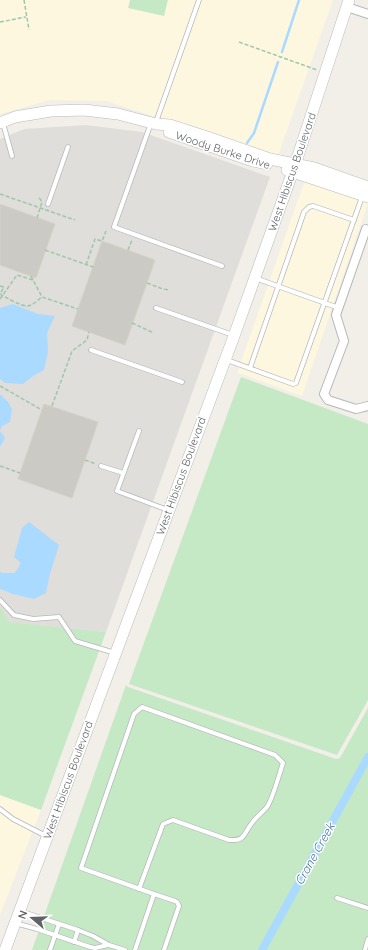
<svg xmlns="http://www.w3.org/2000/svg" width="368" height="950" font-family="Quicksand,sans-serif">
<style>
.commercial{fill:#fef7e0}
.industrial{fill:#e0deda}
.green{fill:#c5e8c5}
.water{fill:#aadaff}
.lines{fill:none;stroke-linecap:round;stroke-linejoin:round}
.stream{stroke:#aadaff;stroke-width:2.5}
.canal{stroke:#aadaff;stroke-width:8}
.building{fill:#cccac5;stroke:#d6d1c6}
.lane-casing{stroke:#b5b8bc;stroke-width:5.5}
.street-casing{stroke:#b5b8bc;stroke-width:10}
.secondary-casing{stroke:#b6babf;stroke-width:12}
.path{stroke:#9cc7a9;stroke-width:1.5;stroke-dasharray:4 2;stroke-linecap:butt}
.lane{stroke:#fff;stroke-width:4}
.street{stroke:#fff;stroke-width:8}
.secondary{stroke:#fff;stroke-width:11}
.labels{text-anchor:middle;stroke-width:3;stroke-linejoin:round;paint-order:stroke}
.street-label{font-size:11px;fill:#5f6368;stroke:#fff}
.water-label{font-size:12px;font-style:italic;fill:#4174aa;stroke:#fff}
</style>
<rect width="100%" height="100%" fill="#f1efe8"/>
<g class="commercial">
<path d="M0,0h333l-55,156 -172,-55 -56,-1 -50,14z"/>
<path d="M305,180l63,21v2l-66,193 -60,-22 -5,-1z"/>
<path d="M0,795l41,15 -41,105z"/>
</g>
<path class="industrial" d="M86,125l56,7 128,45 -164,455 -98,-10 -8,-16v-467l24,-10z"/>
<g class="green">
<path d="M130,0h38l-4,16 -36,-8z"/>
<path d="M241,377l127,47v276l-31,55 -208,-71z"/>
<path d="M0,606l9,16 97,10 -65,178 -41,-15z"/>
<path d="M126,685l2,2 208,72 4,-1 28,-50v242h-336z"/>
</g>
<g class="water">
<path d="M13,304l25,10 17,2 -8,17 1,19 -4,18 -11,6 -10,8 -18,-1 -5,-4v-71z"/>
<path d="M0,394l8,8 4,7 -2,13 -8,4 -2,5 5,7 -5,9z"/>
<path d="M29,522l30,23 -9,29 -4,19 -12,6 -21,-5 -13,-5v-17l2,1h13l6,-10 -7,-6 8,-29z"/>
</g>
<g class="lines">
<g class="stream">
<path d="M282,52l17,-52"/>
<path d="M247,143l7,-10 24,-71"/>
</g>
<path class="canal" d="M262,950l106,-193"/>
</g>
<g class="building">
<path d="M0,204l55,20 -19,54 -36,-13z"/>
<path d="M102,241l53,19 -30,85 -53,-19z"/>
<path d="M44,404l54,18 -26,76 -54,-19z"/>
</g>
<g class="lines">
<g class="lane-casing">
<g id="lane">
<path d="M156,122l43,-122"/>
<path d="M3,123l9,33"/>
<path d="M151,123l-37,104 108,39"/>
<path d="M48,204l20,-57"/>
<path d="M255,278l84,30"/>
<path d="M156,308l77,27"/>
<path d="M91,350l91,32"/>
<path d="M227,360l66,24 3,-1 66,-186"/>
<path d="M250,368l54,-156 5,-5 4,-1 41,14"/>
<path d="M139,431l-22,60 51,19"/>
<path d="M101,466l22,7"/>
<path d="M0,600l14,15 19,4 26,-2 16,24 40,12"/>
<path d="M0,809l13,10 33,17"/>
<path d="M154,894l21,7 2,1 2,4 -15,44"/>
<path d="M337,898l31,10"/>
<path d="M20,911l58,19 15,6 16,9 16,5"/>
<path d="M15,923l22,6 53,18 5,1 13,-3"/>
<path d="M74,942l4,-12"/>
<path d="M50,950l9,-26"/>
<path d="M135,950l19,-56 -73,-26 53,-154 8,-7 133,48 8,8c-4,12 -10,35 -16,44 -5,6 -11,10 -15,16 -9,11 -6,18 -23,17l-56,-20 -10,4 -24,65"/>
<path d="M365,950l3,-11"/>
</g>
</g>
<g class="street-casing">
<g id="street">
<path d="M347,7l21,7"/>
<path d="M368,230l-2,-1 -30,86 8,26 -20,53 4,6 28,9 12,-3"/>
</g>
</g>
<g class="secondary-casing">
<g id="secondary">
<path d="M0,123l15,-6 36,-6 33,-1 34,4 38,10 14,1 37,12 63,22 44,9 54,19"/>
<path d="M169,132l84,29 14,3"/>
<path d="M287,170l81,27"/>
<path d="M5,950l229,-614 59,-165 56,-171"/>
</g>
</g>
<g class="path">
<path d="M24,0l5,30"/>
<path d="M0,22l26,-5"/>
<path d="M239,42l78,28"/>
<path d="M0,194l75,26"/>
<path d="M37,218l5,-16 -4,-6"/>
<path d="M45,250l48,17"/>
<path d="M128,250l4,-10"/>
<path d="M86,265l9,-26 7,2 4,-10"/>
<path d="M31,276l11,21 36,12"/>
<path d="M147,283l16,6 7,1"/>
<path d="M0,286l4,1 -4,7c7,4 20,12 28,12 5,-1 10,-6 14,-9"/>
<path d="M0,299l17,-24 16,5"/>
<path d="M132,323l22,10"/>
<path d="M0,386l42,24"/>
<path d="M52,406l20,-55 15,-11 2,-8"/>
<path d="M85,460l11,4"/>
<path d="M0,466l20,7"/>
</g>
<use href="#lane" class="lane"/>
<use href="#street" class="street"/>
<use href="#secondary" class="secondary"/>
</g>
<g class="labels">
<g class="street-label">
<text transform="translate(223 150) rotate(18)" y="4">Woody Burke Drive</text>
<text transform="translate(292 172) rotate(-71)" y="4">West Hibiscus Boulevard</text>
<text transform="translate(181 476) rotate(-70)" y="4">West Hibiscus Boulevard</text>
<text transform="translate(68 780) rotate(-70)" y="4">West Hibiscus Boulevard</text>
</g>
<g class="water-label">
<text transform="translate(315 854) rotate(-61)" y="4">Crane Creek</text>
</g>
</g>
<g transform="translate(32 918) rotate(289)" stroke="#ffffff" stroke-width="3" paint-order="stroke">
<path d="M0-3L7 15L0 10L-7 15Z" fill="#5f6368"/>
<text y="-6" font-size="11" font-weight="bold" text-anchor="middle" fill="#5f6368">N</text>
</g>
</svg>
